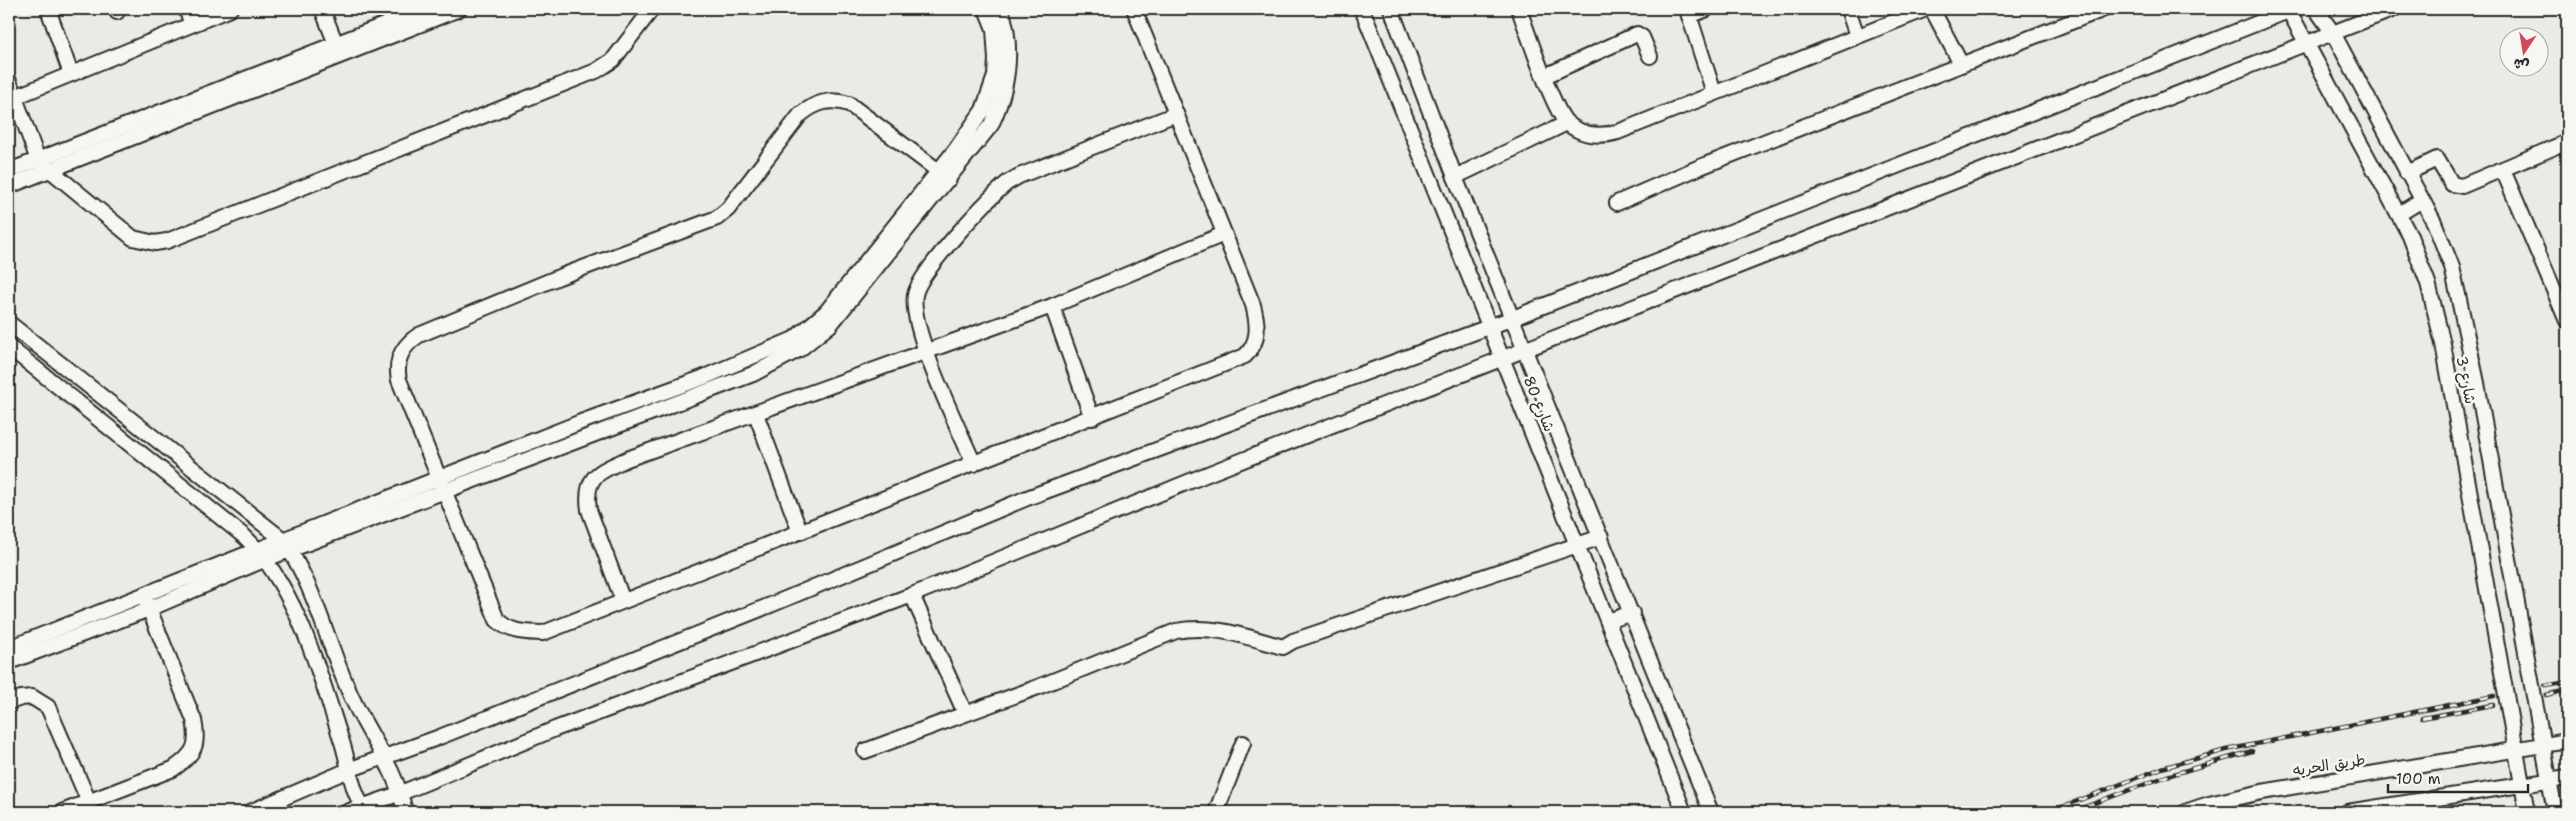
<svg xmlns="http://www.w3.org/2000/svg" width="2576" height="821" font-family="'Shantell Sans','Playpen Sans Arabic',sans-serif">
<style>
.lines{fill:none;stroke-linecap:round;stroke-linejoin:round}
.minor-casing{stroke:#2b2b2b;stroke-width:18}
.minor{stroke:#f6f6f2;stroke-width:14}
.rail-casing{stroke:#2b2b2b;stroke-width:4.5}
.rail{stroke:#f6f6f2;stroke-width:2.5;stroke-dasharray:8;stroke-linecap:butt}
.labels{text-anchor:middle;stroke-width:5;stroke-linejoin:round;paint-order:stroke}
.street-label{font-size:15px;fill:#2b2b2b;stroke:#f6f6f2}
</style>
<rect width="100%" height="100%" fill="#eaeae6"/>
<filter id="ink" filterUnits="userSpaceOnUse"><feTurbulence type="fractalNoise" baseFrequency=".02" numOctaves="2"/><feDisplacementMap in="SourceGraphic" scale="10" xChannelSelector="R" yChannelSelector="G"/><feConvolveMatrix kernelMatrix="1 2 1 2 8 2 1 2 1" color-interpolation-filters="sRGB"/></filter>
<g filter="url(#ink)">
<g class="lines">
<g class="minor-casing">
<g id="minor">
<path d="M48,9l23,65"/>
<path d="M116,9l1,3"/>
<path d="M186,9l6,15"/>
<path d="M322,9l14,35"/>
<path d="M1362,9l322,803"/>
<path d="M1391,9l64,168 256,635"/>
<path d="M1519,9c8,22 34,101 48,114 15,13 33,14 51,9l308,-123"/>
<path d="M1687,9l27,84"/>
<path d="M1848,9l9,27"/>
<path d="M1932,9l29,55"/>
<path d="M2288,9l122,227 18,47 15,61 84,468"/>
<path d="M2316,9l17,24 101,189 18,45 25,116 78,429"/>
<path d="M1689,16l18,-7"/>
<path d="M1545,76l92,-42 5,3 8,19"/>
<path d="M9,81l29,79 95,78 22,5 12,-2 429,-170 17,-11 39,-51"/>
<path d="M15,97l215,-88"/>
<path d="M2503,170l64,151"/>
<path d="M9,171l416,-162"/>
<path d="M2407,173l30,-14 15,25 10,2 105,-44"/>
<path d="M1455,177l112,-54"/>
<path d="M949,179l-100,-75c-20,-6 -33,-2 -49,11l-72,94 -11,9 -158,59 -140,58c-17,11 -24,25 -20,45l98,240c14,13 28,12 46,13l702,-277c15,-14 13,-32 8,-51l-119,-296"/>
<path d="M9,186l450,-177"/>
<path d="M1617,203l83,-36 404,-158"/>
<path d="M2399,214l23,-14"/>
<path d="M1052,306l40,112"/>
<path d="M9,323l273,216c32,44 44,100 66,150 18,44 47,75 57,123"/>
<path d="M9,347l236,190c52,50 75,138 97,205 7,21 10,57 26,70"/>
<path d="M756,414l44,118"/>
<path d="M974,464c-15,-35 -65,-135 -59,-169 4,-23 72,-95 92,-112l12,-7 157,-62"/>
<path d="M912,595l53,118"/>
<path d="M623,601l-34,-91c-5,-35 10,-38 38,-51l425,-153 172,-72"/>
<path d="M1608,621l24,-8"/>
<path d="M9,648l572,-226 121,-44 92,-39 32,-27 130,-163 27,-39 12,-34 1,-17 -2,-30 -8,-20"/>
<path d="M9,662l140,-53 117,-50 487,-185 47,-25 30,-24 161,-200c18,-38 23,-76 10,-116"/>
<path d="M9,702l12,-4 11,-1 16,10 41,95"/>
<path d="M865,751l173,-64 138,-56c38,-7 70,6 107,16l10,-6 308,-104"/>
<path d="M62,812l111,-43c22,-15 26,-24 21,-49l-48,-119"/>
<path d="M250,812l101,-43 86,-31 336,-134 254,-106 486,-180 780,-309"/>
<path d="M347,812l54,-19 154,-64 357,-134 298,-122 1184,-464"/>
<path d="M1216,812l27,-69"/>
<path d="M2185,812l24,-8 53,-12 305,-51"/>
<path d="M2347,812l220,-34"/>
</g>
</g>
<use href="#minor" class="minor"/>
<g class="rail-casing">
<g id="rail">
<path d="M2545,686l22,-4"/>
<path d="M2546,695l21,-5"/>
<path d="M2422,718l71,-13"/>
<path d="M2049,812l113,-44 64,-18 268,-54"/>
<path d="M2071,812l96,-36 85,-25"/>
</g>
</g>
<use href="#rail" class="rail"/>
</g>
</g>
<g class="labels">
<g class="street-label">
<text transform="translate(2466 380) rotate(79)" y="5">شارع 3</text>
<text transform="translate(1539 404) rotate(68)" y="5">شارع 80</text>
<text transform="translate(2329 765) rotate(-9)" y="5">طريق الحريه</text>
</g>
</g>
<rect width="2576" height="821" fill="none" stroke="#f6f6f2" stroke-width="30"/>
<rect x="15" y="15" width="2546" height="791" fill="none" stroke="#2b2b2b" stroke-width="2" filter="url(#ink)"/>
<g transform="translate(2524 52) rotate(192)"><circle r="24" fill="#f6f6f2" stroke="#a5a5a2"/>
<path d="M0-4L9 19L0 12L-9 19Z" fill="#d1495b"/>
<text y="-8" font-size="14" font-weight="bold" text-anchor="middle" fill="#2b2b2b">ش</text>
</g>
<path d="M2388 784v8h140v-8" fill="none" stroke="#2b2b2b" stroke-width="2.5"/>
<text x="2396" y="784" font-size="15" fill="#2b2b2b" stroke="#f6f6f2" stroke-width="4" paint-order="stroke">100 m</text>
</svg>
